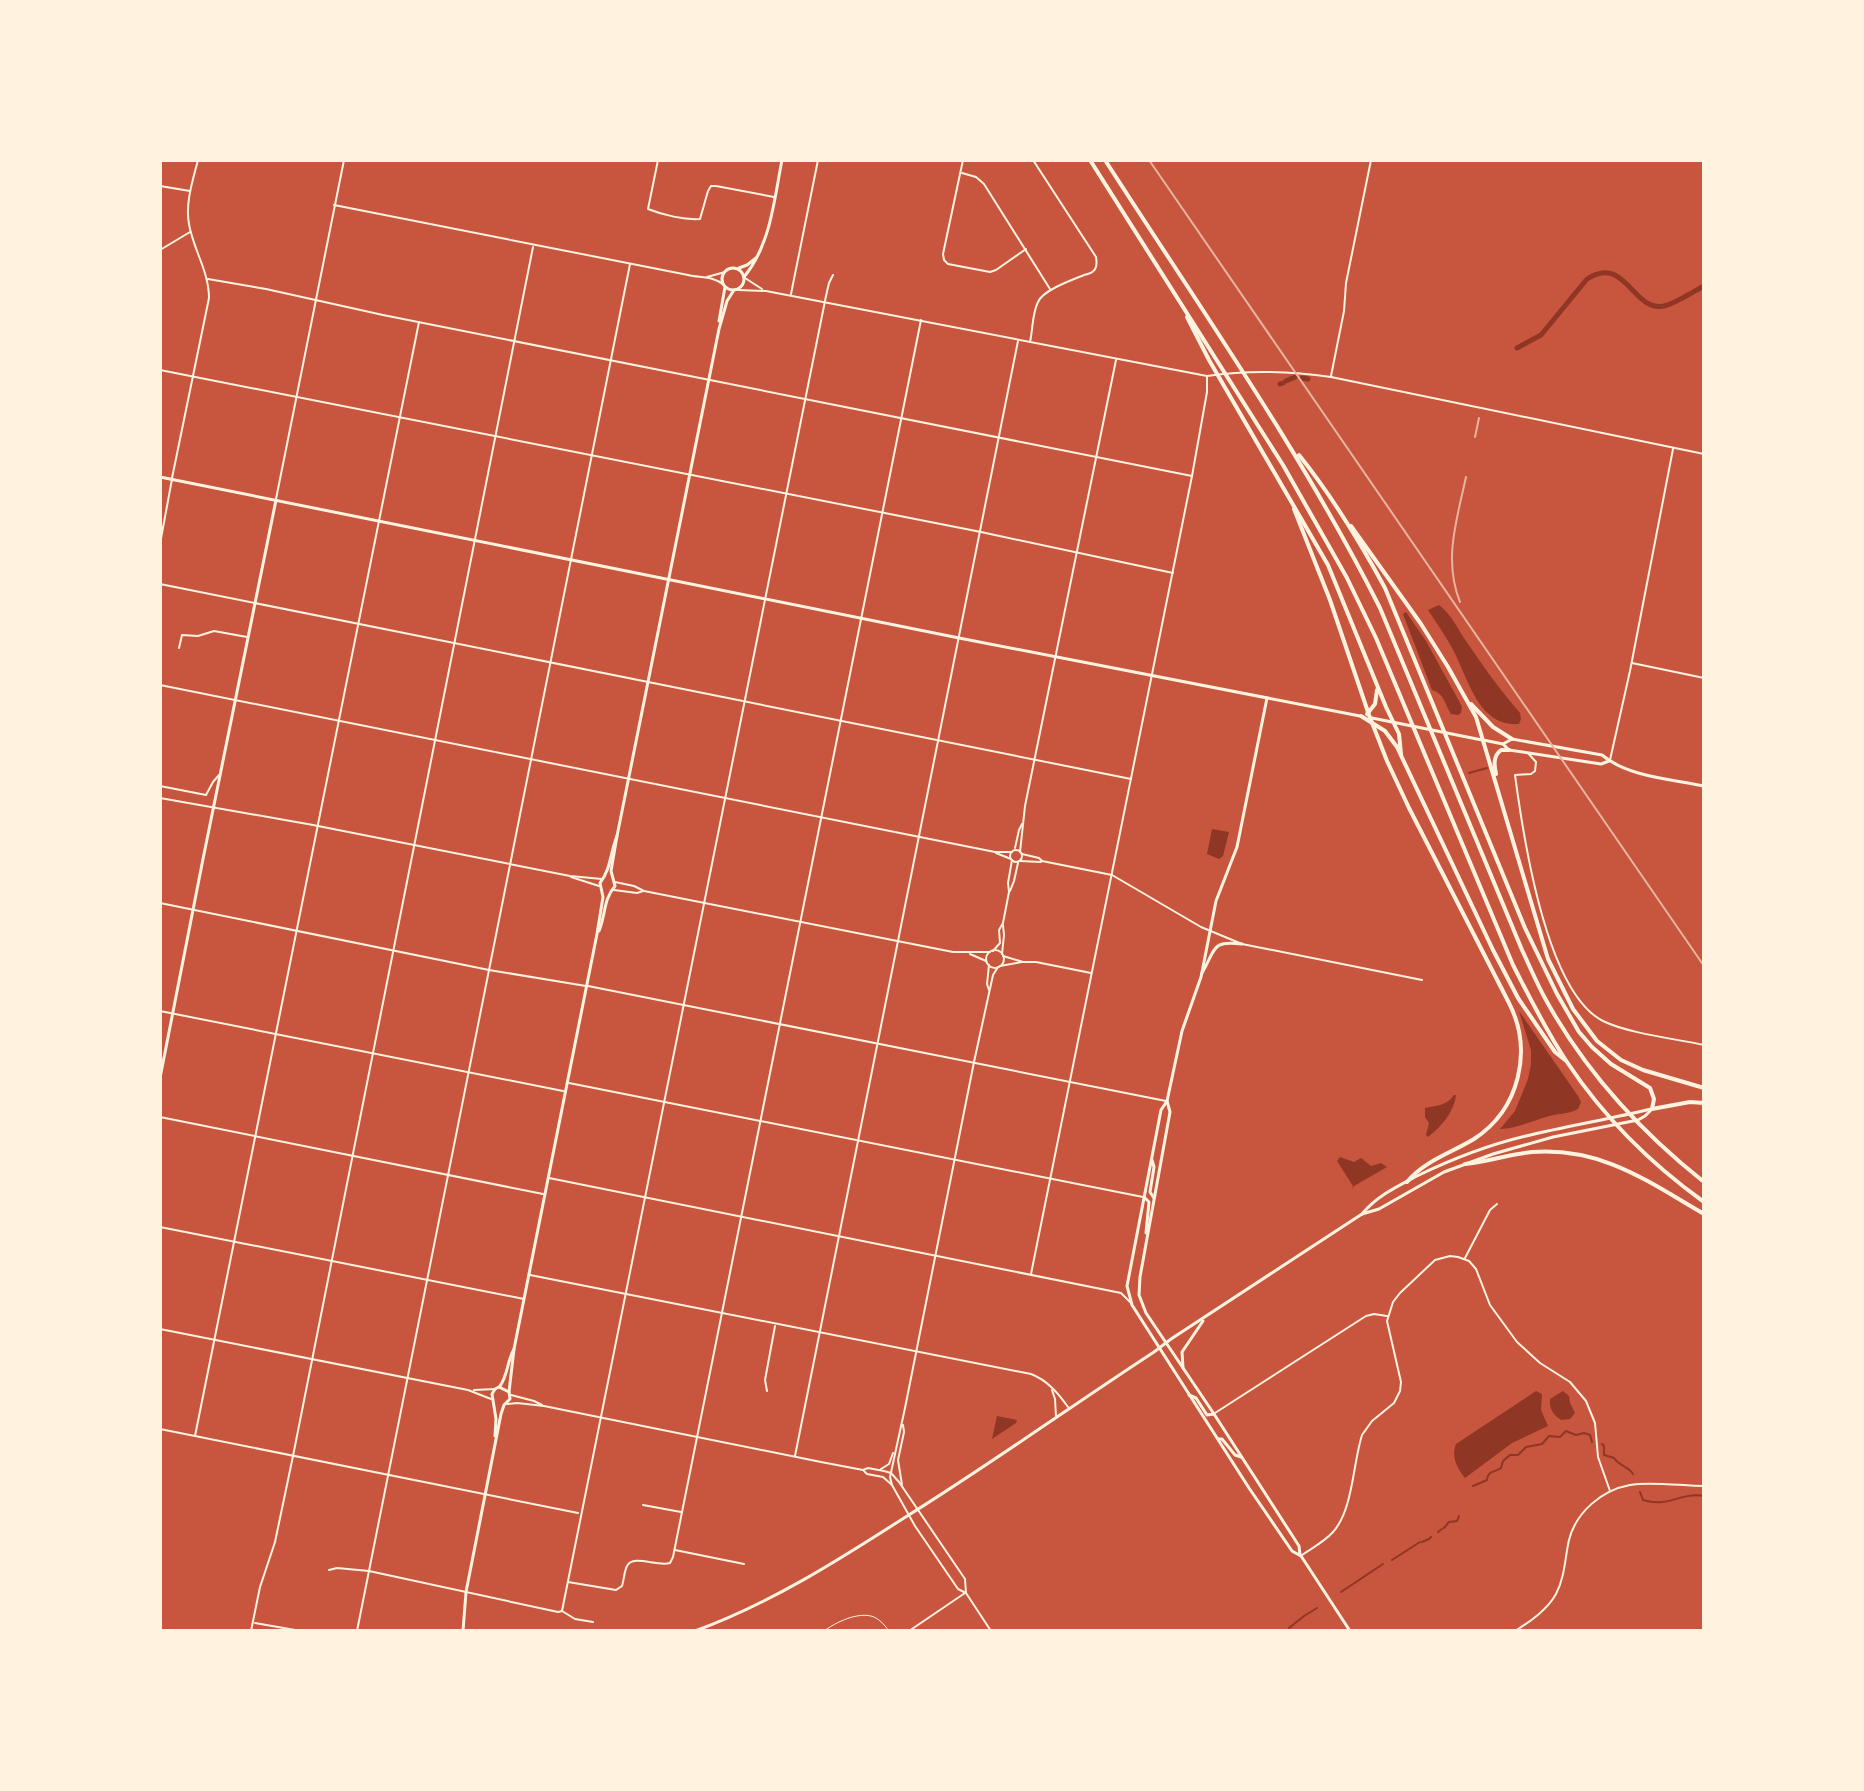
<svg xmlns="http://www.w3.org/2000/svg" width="1864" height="1791" font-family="Merriweather,serif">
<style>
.water{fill:#8f3625}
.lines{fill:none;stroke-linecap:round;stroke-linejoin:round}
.stream{stroke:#8f3625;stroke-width:2}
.canal{stroke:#8f3625;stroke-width:5}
.service{stroke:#fff3e0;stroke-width:1}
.minor{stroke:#fff3e0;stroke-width:2}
.tertiary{stroke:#fff3e0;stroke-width:2}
.secondary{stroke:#fff3e0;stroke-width:3}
.primary{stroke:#fff3e0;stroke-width:3}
.trunk{stroke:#fff3e0;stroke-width:3}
.motorway{stroke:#fff3e0;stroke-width:4}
.rail{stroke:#e9b49f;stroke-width:2}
</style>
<rect width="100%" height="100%" fill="#c8553d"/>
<g class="water">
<path d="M1439,605c13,10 18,23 27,36 17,25 34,49 54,72l1,6 -2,5c-42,3 -51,-48 -67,-76 -7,-13 -16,-26 -24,-38z"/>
<path d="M1406,612l20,29 33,60 3,6 -1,6 -3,2 -7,-1c-6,-9 -7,-21 -19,-24l-29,-76z"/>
<path d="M1212,829l17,3 -6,24 -4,3 -12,-5z"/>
<path d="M1519,1011l59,85 3,6 -3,7c-11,6 -21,4 -32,8 -16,5 -29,11 -46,12l15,-18 13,-32 3,-15v-14z"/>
<path d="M1454,1095h2c-2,17 -14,31 -28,42l-2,-2 3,-12 -4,-6v-9c12,-3 20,-1 29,-13z"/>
<path d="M1340,1157l14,5 7,-4 10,8 10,-3 6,4 -33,19 -2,4 1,-4 -16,-25z"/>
<path d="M1536,1391l6,3 -1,16 7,16 -36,17 -47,35c-8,-10 -14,-21 -9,-34z"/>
<path d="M1563,1391l6,5 1,7 5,10 -5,6 -9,1c-7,-5 -12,-10 -11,-21z"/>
<path d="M997,1416l20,4 -1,3 -24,16z"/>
</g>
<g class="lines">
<g class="stream">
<path d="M1469,773l18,-5"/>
<path d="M1602,1444l2,2v9l10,3c7,10 13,7 19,16"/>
<path d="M1473,1486l14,-6c1,-10 7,-7 14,-12l2,-7 7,-6h8l8,-8 16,-3 7,-8 11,1 6,-6 10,4 8,-2 6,2 2,7"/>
<path d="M1640,1492l3,8c28,8 35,-8 61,-4"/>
<path d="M1444,1528l5,-6 8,-1 2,-5"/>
<path d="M1438,1532l4,-3"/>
<path d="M1422,1542l7,-3 2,-2"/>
<path d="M1392,1560l28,-18"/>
<path d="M1341,1592l42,-28"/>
<path d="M1289,1628l15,-12 13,-8"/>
</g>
<g class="canal">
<path d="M1517,348l24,-13 46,-56c39,-25 45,33 77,27 13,-3 28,-14 40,-20"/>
<path d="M1302,378l6,1"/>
<path d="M1286,381l9,-4"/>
<path d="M1280,384l3,-1"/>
</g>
<path class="service" d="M824,1631c12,-9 35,-20 50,-14 7,3 11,9 15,14"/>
<g class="minor">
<path d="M658,160l-10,49c15,6 36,11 52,10l8,-28 3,-5h5l58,11"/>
<path d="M963,160l-20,94 1,6 4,4 42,8 6,-2 30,-21"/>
<path d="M962,173l14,4 8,7 66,105"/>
<path d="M160,186l30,5"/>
<path d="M160,250l30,-18"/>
<path d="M208,279l58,10 117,26 809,161"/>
<path d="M791,294l27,-134"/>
<path d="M1030,342c3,-13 2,-28 8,-40 5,-12 34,-22 46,-27 11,-2 14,-7 12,-18l-63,-97"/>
<path d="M160,370l821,162 192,41"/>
<path d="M160,544l12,-65"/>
<path d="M160,584l971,195"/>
<path d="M179,648l3,-13 16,1 16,-5 33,6"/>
<path d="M1632,663l72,15"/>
<path d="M160,685l835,167h17"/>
<path d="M1610,760l20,-89 43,-222"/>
<path d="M160,786l46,9 7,-13 6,-7"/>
<path d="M996,853l15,6"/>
<path d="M1022,854l17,4 3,3 70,14 89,52 41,17 180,36"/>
<path d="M1020,861l21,1"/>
<path d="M160,903l329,67 97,16"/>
<path d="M1003,956l20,6h13l55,11"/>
<path d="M1000,966l22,-4"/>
<path d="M160,1011l403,80"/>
<path d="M569,1083l574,114"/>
<path d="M160,1227l364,72"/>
<path d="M1465,1258l25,-48 7,-6"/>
<path d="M1031,1274l161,-798 15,-84v-16"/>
<path d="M530,1275l501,99c16,6 27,19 37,33"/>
<path d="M1052,1390l3,9 1,18"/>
<path d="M767,1391l-2,-11 10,-54"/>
<path d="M160,1429l418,84"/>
<path d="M195,1436l224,-1114"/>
<path d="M795,1456l223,-1115"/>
<path d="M643,1505l38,7"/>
<path d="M675,1550l69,14"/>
<path d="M329,1570l8,-2 32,3 189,41 4,-1 13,8 18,3"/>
<path d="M568,1582l48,8 6,-4c2,-6 2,-14 5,-20 6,-12 30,1 43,-3l3,-6 248,-1237"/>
<path d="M562,1611l264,-1315 3,-13 4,-8"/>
<path d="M255,1623l46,8"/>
<path d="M251,1631l9,-44 15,-45 18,-86 240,-1209"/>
<path d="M357,1631l273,-1367"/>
</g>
<g class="tertiary">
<path d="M334,205l354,70c12,3 26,1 36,10"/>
<path d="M707,277l18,-5"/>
<path d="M745,278l17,11"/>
<path d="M738,290l28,1 441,85c41,-6 83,-5 124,1l373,77"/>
<path d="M1331,376l13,-65 2,-28 25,-123"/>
<path d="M172,478l37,-180c0,-27 -16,-49 -20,-74 -4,-21 4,-44 9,-64"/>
<path d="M276,499l68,-339"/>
<path d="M1528,753l8,9 -1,9 -4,3 -16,1c8,60 31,217 88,246 24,12 73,18 101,24"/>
<path d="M160,798l153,27 257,51 32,3"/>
<path d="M1015,848l4,-18 3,-6"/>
<circle cx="1016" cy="856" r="6"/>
<path d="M1020,852l5,-46 91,-446"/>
<path d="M571,877l28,9"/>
<path d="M615,882l19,4 10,5 309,61h37"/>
<path d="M614,890l23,3 6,-2"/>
<path d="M1010,891l4,-10 4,-18"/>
<circle cx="995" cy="959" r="9"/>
<path d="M993,951l7,-8 -1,-13 4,-7 6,-31 -1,-9 4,-23"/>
<path d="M970,954l16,7"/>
<path d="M1002,954l2,-19 -1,-10"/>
<path d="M989,965l-2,19 2,6"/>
<path d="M588,986l578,115"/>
<path d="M160,1117l383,77"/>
<path d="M549,1178l572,115 9,9"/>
<path d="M160,1329l308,61 23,9"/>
<path d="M474,1390l21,-1"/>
<path d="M511,1395l23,6 8,4"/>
<path d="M507,1404l10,-1 27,3 277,56 42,8 5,-2 16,3 7,2 8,9 66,97 1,14"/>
<path d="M1215,1413l151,-97 8,-2 13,2"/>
<path d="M881,1469l8,-5 4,-11"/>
<path d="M864,1471l3,3 16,3 9,8 23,41 43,63 8,4 25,38"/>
<path d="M892,1485l-2,-8 15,-69 69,-346 19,-87 5,-8"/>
<path d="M902,1485l-4,-25 6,-28 -1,-7"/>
<path d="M1302,1555c10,-7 22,-13 31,-23 20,-22 20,-69 29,-97l10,-14 22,-18 6,-12 1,-9 -14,-61 6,-19 7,-9 35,-33 15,-4 8,1 11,4 7,8 14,36 27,37 23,21 30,19 16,19 9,22 3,34 12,34"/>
<path d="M909,1631l56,-38"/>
<path d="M1515,1631c16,-10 32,-21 41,-37 9,-17 9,-37 13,-54 7,-28 33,-50 61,-55 20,-4 53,1 74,1"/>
</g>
<g class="secondary">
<circle cx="733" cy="279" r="11"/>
<path d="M739,268l8,-3 9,-7"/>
<path d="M744,277c27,-33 30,-77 38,-117"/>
<path d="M719,321l6,-34"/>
<path d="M1267,698l-30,149 -21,54 -15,76 -19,54 -15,70 -6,9 -34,176 5,19 117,183 43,63 9,5 4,6 45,69"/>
<path d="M1483,740l20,4 6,6 92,14 8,-3"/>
<path d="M1503,744l9,-5 90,16c26,22 69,24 102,31"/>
<path d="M599,931c7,-17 4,-31 16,-45l-4,-15 6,-35 102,-507 8,-28 7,-11"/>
<path d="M1202,973c14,-24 9,-33 40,-29"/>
<path d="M160,1078l43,-219 73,-359"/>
<path d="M1167,1101l3,11 -30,165 -1,18 7,18 68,101 85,132 1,9"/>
<path d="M1152,1160l2,7 -4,25 4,6"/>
<path d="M1145,1198l4,4 -3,31"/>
<path d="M500,1386c8,-11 7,-25 14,-37"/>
<path d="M1189,1395l7,3 11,17 7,-1"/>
<path d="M495,1436l1,-17 -4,-25 3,-5 4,-2 10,5"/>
<path d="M1218,1439h4l13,16 6,2"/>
<path d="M463,1631l3,-39 35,-178 3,-9 6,-6 -1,-7 5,-43 83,-415 6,-37 -3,-14c11,-14 10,-30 17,-47"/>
</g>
<g class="primary">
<path d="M160,477l799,161 401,78"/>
<path d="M1372,718l110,22"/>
</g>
<g class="trunk">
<path d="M1362,1214c15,-18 34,-27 55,-38 35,-17 71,-31 109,-40 41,-10 84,-17 125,-27"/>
<path d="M1183,1368l-1,-16 21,-31"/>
<path d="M695,1631c76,-28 142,-70 209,-113 85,-53 166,-111 250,-166l17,-13 191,-125 17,-5 65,-37 49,-18 60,-17 85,-17 7,-4 7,-7"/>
</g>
<g class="motorway">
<path d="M1090,160l193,305 64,113 29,60 137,327c17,33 33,66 54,97 36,54 84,102 137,140"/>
<path d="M1105,160c95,148 196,291 275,448l142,342c8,17 15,34 24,50 39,71 95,132 158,182"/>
<path d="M1187,317l22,43 119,205 58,142 13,27 2,20"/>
<path d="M1299,455c33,41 61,87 86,133l140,340 32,66 22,38 13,15 19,17 39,24 4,11 -2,10 38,-7 14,1"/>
<path d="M1294,509l36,91 39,115 18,46 22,47 100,195c24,47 11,106 -35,136 -23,14 -50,22 -67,43"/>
<path d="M1351,526l70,98 27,43 28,50 72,242 25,50 24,32 24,19 22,10 61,18"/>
<path d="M1471,704l22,23 19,12"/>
<path d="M1367,714l8,-10 2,-14"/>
<path d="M1361,716l24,15 12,16 96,203 25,48 37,54 10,8"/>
<path d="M1496,774c-2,-9 -3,-18 5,-24h8"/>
<path d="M1465,1164c23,-2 44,-10 67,-12 70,-5 115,29 172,62"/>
</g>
<g class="rail">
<path d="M1149,160l555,806"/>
<path d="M1475,437l4,-19"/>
<path d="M1460,602c-17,-42 -3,-83 6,-125"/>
</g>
</g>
<rect width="1864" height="1791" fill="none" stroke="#fff3e0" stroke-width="324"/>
</svg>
